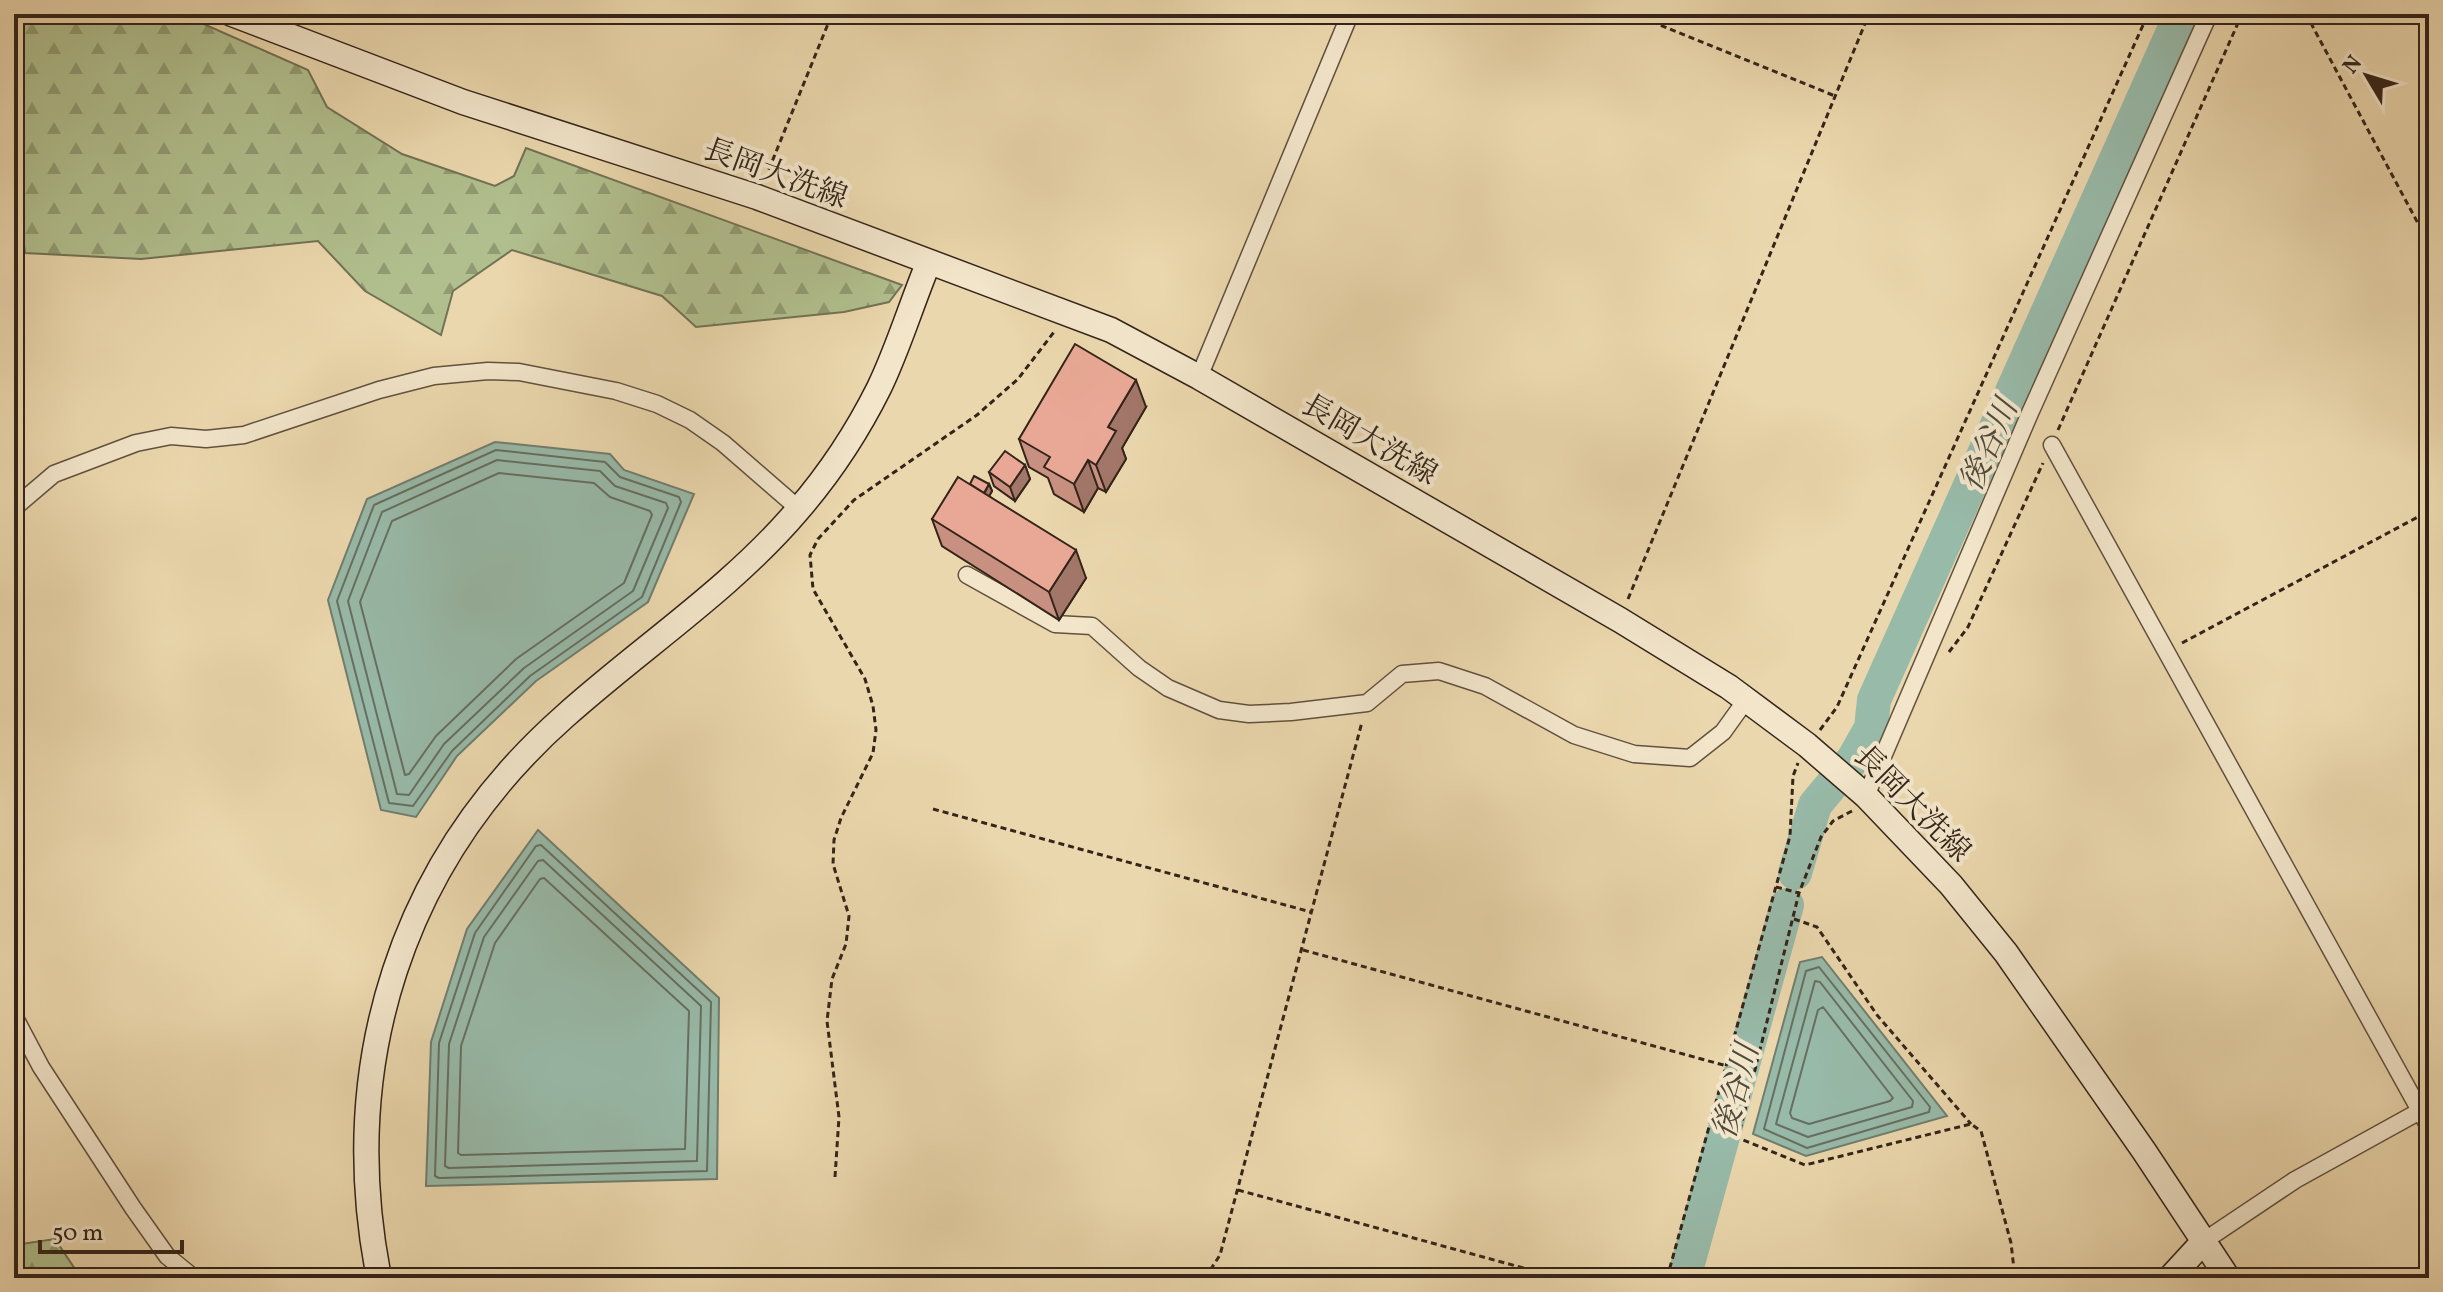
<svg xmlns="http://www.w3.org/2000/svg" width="2443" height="1292" font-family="Vollkorn,'Noto Serif JP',serif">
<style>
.forest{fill:url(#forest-firs);stroke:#727254;stroke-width:2}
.water{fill:#98baa9;stroke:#707e6f;stroke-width:2}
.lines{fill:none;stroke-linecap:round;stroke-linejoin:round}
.shore{stroke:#666f61;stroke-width:2}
.river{stroke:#98baa9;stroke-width:34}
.street-casing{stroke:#62513e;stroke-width:19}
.secondary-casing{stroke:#342419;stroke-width:27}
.path{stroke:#342419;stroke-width:3;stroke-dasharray:6 4;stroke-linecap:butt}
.street{stroke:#f2e5ca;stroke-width:16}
.secondary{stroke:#f2e5ca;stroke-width:24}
.wall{fill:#c89080;stroke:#342419;stroke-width:2}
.shaded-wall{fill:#a27668;stroke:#342419;stroke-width:2}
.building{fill:#e8a895;stroke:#342419;stroke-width:2}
.labels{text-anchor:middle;stroke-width:8;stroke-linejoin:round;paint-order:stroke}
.street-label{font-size:30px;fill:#342419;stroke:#f2e5ca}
.water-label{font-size:32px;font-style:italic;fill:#4d4a3d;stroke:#f2e5ca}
</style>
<defs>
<pattern id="forest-firs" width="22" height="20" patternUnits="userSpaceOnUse" patternTransform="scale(2)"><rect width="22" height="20" fill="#b1bf8e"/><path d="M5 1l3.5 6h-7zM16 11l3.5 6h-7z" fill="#919b73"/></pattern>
</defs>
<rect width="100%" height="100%" fill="#ebd7ad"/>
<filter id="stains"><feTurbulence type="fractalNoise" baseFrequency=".0025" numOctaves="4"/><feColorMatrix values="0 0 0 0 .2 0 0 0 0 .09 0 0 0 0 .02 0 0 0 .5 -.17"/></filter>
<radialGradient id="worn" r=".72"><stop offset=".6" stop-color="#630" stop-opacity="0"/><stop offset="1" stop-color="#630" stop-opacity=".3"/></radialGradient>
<g class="forest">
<path d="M14,14h167l127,56 19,37 75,47 93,32 19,-10 12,-28 376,137 -13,17 -45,10 -148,15 -34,-31 -150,-46 -59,41 -12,44 -76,-44 -47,-50 -177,18 -116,-6 -11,-91z"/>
<path d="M55,1239l26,39h-67v-33z"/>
</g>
<g class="water">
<path d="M495,442l115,12 14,16 70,24 -46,108 -112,79 -79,75 -41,61 -35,-7 -53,-210 39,-101z"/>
<path d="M538,830l181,168 -2,181 -291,7 5,-144 36,-113z"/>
<path d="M1822,957l125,159 -141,40 -53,-22 47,-172z"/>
</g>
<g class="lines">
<g class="shore">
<path d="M496,450l109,12 15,15 59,20 2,5 -39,95 -112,79 -78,75 -39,55 -24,-3 -52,-202 37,-96z"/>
<path d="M497,460l103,11 15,15 51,17 2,5 -35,83 -109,77 -80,76 -35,51 -12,-1 -49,-193 34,-89z"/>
<path d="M499,473l95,10 16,14 40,14 2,4 -28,68 -108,76 -80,77 -27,38 -4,1 -45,-173 32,-81z"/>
<path d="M541,845l170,157 -4,169 -268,7 -4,-2 4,-133 36,-110 61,-87z"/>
<path d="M543,860l158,146 -4,155 -248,7 -4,-2 4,-122 35,-107 54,-76z"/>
<path d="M544,878l145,133 -4,138 -224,6 -3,-2 3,-107 34,-103 45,-64z"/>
<path d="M1819,967l111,140 -1,5 -122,36 -43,-19 42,-158z"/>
<path d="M1815,981l5,1 93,119 -1,6 -104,30 -32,-13z"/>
<path d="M1823,1007l70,91 -3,3 -81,23 -17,-6 -2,-5 28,-103z"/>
</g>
<g class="river">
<path d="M1795,873l20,-68 39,-47 17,-30 3,-28 307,-686"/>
<path d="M1684,1278l103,-373"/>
</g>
<g class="street-casing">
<g id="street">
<path d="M1199,377l151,-363"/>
<path d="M2052,445l377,682"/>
<path d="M14,508l40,-34 82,-31 35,-7 35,3 38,-4 135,-45 55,-14 54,-5 31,1 97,19 41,13 33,16 33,23 76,66"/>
<path d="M967,575l88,49 37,2 47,42 29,20 51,22 30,4 42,-2 76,-9 35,-29 37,-3 46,15 89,49 60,19 56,4 33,-26 23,-32"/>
<path d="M1866,796l164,-383 179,-399"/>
<path d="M14,1016l27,51 92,141 34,48 27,22"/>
<path d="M2204,1241l91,-61 125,-69"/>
</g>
</g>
<g class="secondary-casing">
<g id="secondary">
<path d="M232,14l231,88 294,95 354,133 88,47 421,243 109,67 78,58 59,51 85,89 55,68 138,198 84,127"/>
<path d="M379,1278c-42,-214 22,-417 186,-562 77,-69 166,-127 233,-206 32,-37 59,-78 81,-122 19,-39 32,-83 49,-124"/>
<path d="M2170,1278l34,-37"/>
</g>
</g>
<g class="path">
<path d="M1633,14l202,82"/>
<path d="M2306,14l123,230"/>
<path d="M765,179l67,-165"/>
<path d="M2058,430l184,-416"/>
<path d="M1628,599l241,-585"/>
<path d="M2182,643l247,-132"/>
<path d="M1949,652l19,-25 75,-164"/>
<path d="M1820,730l17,-23 311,-693"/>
<path d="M933,809l378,103"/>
<path d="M1852,811l-19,10 -12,16 -22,56 -61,245 67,27 166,-41 10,7 30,112 4,35"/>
<path d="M1776,887l23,6"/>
<path d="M1794,919l23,8 60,88 94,109"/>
<path d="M1303,950l424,116"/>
<path d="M835,1177l4,-60 -12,-96 5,-42 14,-35 3,-28 -16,-52 1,-24 7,-22 32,-65 3,-23 -3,-24 -8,-27 -52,-90 -3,-34 8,-16 36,-39 123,-85 41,-36 36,-47"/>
<path d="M1238,1190l322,88"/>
<path d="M1205,1278l15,-23 142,-533"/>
<path d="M1667,1278l123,-442 3,-60 5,-13"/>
</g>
<use href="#street" class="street"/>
<use href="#secondary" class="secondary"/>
</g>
<g class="wall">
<path d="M1146,407l-24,41 4,11 -20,33 -8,-4 -14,24 -30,-18 -6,-16 -19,-11 -10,-28z"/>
<path d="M1025,465l5,14 -15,22 -21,-15 -5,-14z"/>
<path d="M970,484h19l3,7 -3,5 97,82 -27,42 -117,-74 -10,-27z"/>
</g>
<g class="shaded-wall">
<path d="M1136,380l10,27 -24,41 4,11 -20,33 -10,-27 12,-38z"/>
<path d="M1088,460l10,28 -14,24 -10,-28z"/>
<path d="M1025,465l5,14 -15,22 -5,-14z"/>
<path d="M989,484l3,7 -7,13 -2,-8z"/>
<path d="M1076,550l10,28 -27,42 -10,-28z"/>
</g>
<g class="building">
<path d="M1075,344l61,36 -28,47 8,4 -20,34 -8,-5 -14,24 -30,-17 6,-10 -31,-18z"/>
<path d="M1005,451l20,14 -15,22 -21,-15z"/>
<path d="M974,476l15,8 -5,9 -14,-9z"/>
<path d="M958,477l118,73 -27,42 -117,-73z"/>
<path d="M517,1273l220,3v2h-220z"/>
</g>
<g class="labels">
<g class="street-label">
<text transform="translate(776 173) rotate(20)" y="10">長岡大洗線</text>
<text transform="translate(1370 439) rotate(30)" y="10">長岡大洗線</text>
<text transform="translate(1913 803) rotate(45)" y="10">長岡大洗線</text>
</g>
<g class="water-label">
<text transform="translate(1988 445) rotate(-66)" y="11">後谷川</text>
<text transform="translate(1735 1091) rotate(-75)" y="11">後谷川</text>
</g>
</g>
<rect width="2443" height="1292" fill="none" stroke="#ebd7ad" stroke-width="48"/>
<rect x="16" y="16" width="2411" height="1260" fill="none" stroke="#342419" stroke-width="4"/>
<rect x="24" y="24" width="2395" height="1244" fill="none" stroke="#342419" stroke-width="2"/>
<g transform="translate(2367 76) rotate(308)" stroke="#f2e5ca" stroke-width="6" paint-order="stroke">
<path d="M0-6L14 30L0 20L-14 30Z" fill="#342419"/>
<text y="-12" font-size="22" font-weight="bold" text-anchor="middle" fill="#342419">N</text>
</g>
<path d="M40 1240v12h142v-12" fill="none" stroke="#342419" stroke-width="4"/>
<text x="52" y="1240" font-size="24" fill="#342419" stroke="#f2e5ca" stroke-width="6" paint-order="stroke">50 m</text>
<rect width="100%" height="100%" filter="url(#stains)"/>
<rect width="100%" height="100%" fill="url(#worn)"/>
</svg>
